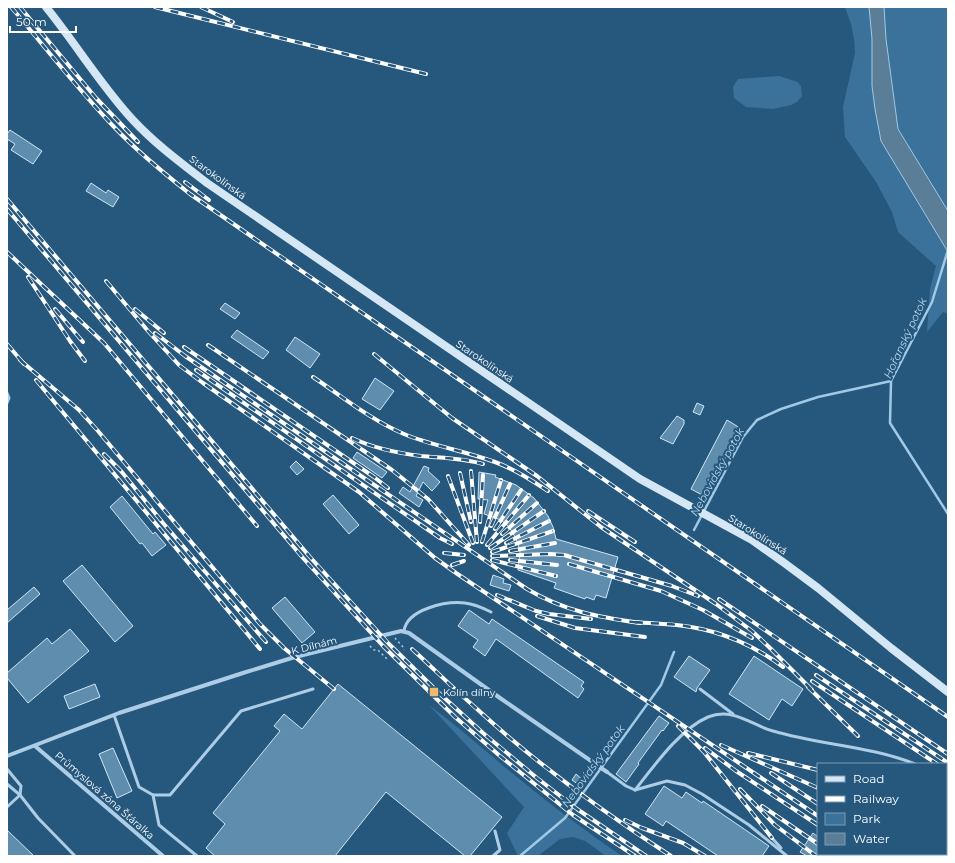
<svg xmlns="http://www.w3.org/2000/svg" width="955" height="863" font-family="Montserrat,sans-serif">
<style>
.green{fill:#3a729b}
.water{fill:#5b7e98;stroke:#a0c9e6}
.lines{fill:none;stroke-linecap:round;stroke-linejoin:round}
.stream{stroke:#a0c9e6;stroke-width:2.5}
.building{fill:#5f8dae;stroke:#cfe5f4}
.path{stroke:#accde5;stroke-width:1.5;stroke-dasharray:2 3;stroke-linecap:butt}
.lane{stroke:#accde5;stroke-width:3}
.street{stroke:#accde5;stroke-width:4}
.secondary{stroke:#d5e7f5;stroke-width:8}
.rail-casing{stroke:#fff;stroke-width:4}
.rail{stroke:#26587e;stroke-width:2.5;stroke-dasharray:8;stroke-linecap:butt}
.poi-dot{fill:#eeba71;stroke:#26587e;stroke-width:1.5}
.labels{text-anchor:middle;stroke-width:4;stroke-linejoin:round;paint-order:stroke}
.street-label{font-size:10px;fill:#fff;stroke:#26587e}
.poi-label{font-size:10px;fill:#fff;stroke:#26587e;text-anchor:start}
.water-label{font-size:11px;font-style:italic;fill:#b7d7ed;stroke:#26587e}
</style>
<rect width="100%" height="100%" fill="#26587e"/>
<g class="green">
<path d="M845,7h24l3,32v47l59,136 17,30v62l-5,-2 -16,20 3,-43 6,-23 -38,-34 -6,-20 -16,-30 -31,-45 -2,-30 12,-54 -1,-14 -3,-15z"/>
<path d="M884,7h64v204l-50,-82 -12,-90z"/>
<path d="M779,76l19,6 3,5 1,9 -5,6 -6,3 -18,4 -27,-2 -12,-9 -1,-11 5,-8z"/>
<path d="M429,705c28,21 55,45 83,68 35,29 72,57 110,83h-16l-21,-15 -12,-4 -13,2 -22,17h-20l-11,-23 17,-26z"/>
</g>
<path class="water" d="M869,7h15l2,32 12,90 50,82v41l-67,-111 -6,-32 -3,-23v-47z"/>
<g class="lines">
<g class="stream">
<path d="M948,250l-16,52 -41,79 -1,42 58,91"/>
<path d="M694,530l49,-93 14,-17 24,-11 37,-12 73,-16"/>
<path d="M520,856l45,-38 96,-133 13,-33"/>
</g>
</g>
<g class="building">
<path d="M10,130l32,21 -9,13 -22,-14 4,-6 -8,-5v-5z"/>
<path d="M91,183l15,10 2,-3 11,7 -6,10 -27,-16z"/>
<path d="M225,303l15,10 -5,6 -15,-10z"/>
<path d="M237,330l32,22 -6,7 -32,-22z"/>
<path d="M295,337l25,17 -10,14 -24,-18z"/>
<path d="M375,378l19,13 -14,19 -18,-11z"/>
<path d="M697,403l7,3 -4,9 -7,-3z"/>
<path d="M677,416l7,4v4l-11,20 -13,-6z"/>
<path d="M727,420l13,8 -34,69 -15,-8z"/>
<path d="M357,452l30,20 -5,6 -29,-20z"/>
<path d="M296,461l8,8 -7,6 -7,-8z"/>
<path d="M424,466l5,2 -1,3 12,11 -8,9 -9,-9 -7,14 7,4 -4,7 -20,-14 4,-6 7,5z"/>
<path d="M479,472l17,3 -1,2 21,8 18,13 14,18 5,11 3,12 62,18 -12,41 -10,-3 -2,5 -8,-3 -1,2 -31,-11 2,-5 -38,-13 2,-18 -2,-8 -5,-11 -5,-7 -7,-6 -17,-6 4,-14 -10,-1z"/>
<path d="M333,495l26,30 -10,9 -26,-30z"/>
<path d="M122,496l31,38 2,-2 11,13 -14,11 -10,-13 -2,1 -30,-37z"/>
<path d="M82,565l51,61 -18,16 -52,-61z"/>
<path d="M493,575l11,4 -1,4 8,2 -2,6 -19,-6z"/>
<path d="M34,587l6,7 -33,29v-13z"/>
<path d="M285,597l30,35 -13,11 -30,-35z"/>
<path d="M469,610l20,14 3,-5 92,63 -3,4 3,3 -6,9 -82,-59 -11,17 -12,-9 5,-7 -20,-14z"/>
<path d="M70,629l19,22 -61,52 -21,-25v-5l40,-35 5,6z"/>
<path d="M689,656l21,14 -13,18 -1,4 -22,-15z"/>
<path d="M754,656l49,33 -11,17 -10,-7 -13,21 -40,-26z"/>
<path d="M95,684l5,13 -31,12 -5,-13z"/>
<path d="M338,684l164,133 -32,39h-5l-79,-64 -51,64h-120l-9,-8 19,-24 -12,-11 67,-82 -6,-5 10,-12 18,15z"/>
<path d="M659,716l10,7 -6,8 -1,-1 -24,33 1,1 -13,18 -10,-8z"/>
<path d="M113,748l19,43 -15,7 -18,-44z"/>
<path d="M576,774l7,6 -4,5 -7,-5z"/>
<path d="M664,786l18,12 4,-6 16,11 1,-2 66,45 -7,10h-44l-52,-35 -3,5 -18,-12z"/>
<path d="M7,830l27,26h-27z"/>
<path d="M813,833l5,4v19h-11l-7,-4z"/>
</g>
<g class="lines">
<g class="path">
<path d="M395,638l8,9 1,3"/>
<path d="M370,646l4,4h4l10,10"/>
</g>
<g class="lane">
<path d="M7,393l2,5 -2,5"/>
<path d="M404,631c3,-22 42,-30 61,-28 10,1 18,5 26,9"/>
<path d="M700,689l33,25"/>
<path d="M114,715l25,72 14,8h17l71,-84 72,-22"/>
<path d="M7,769l14,17 -1,9 -13,12"/>
<path d="M607,772l19,14 9,4 32,-9 18,4 17,9 47,31 38,31"/>
<path d="M946,780l2,1"/>
<path d="M7,784l13,11 18,23 37,38"/>
<path d="M635,790c19,-24 45,-61 73,-73 25,-10 43,8 65,14 47,14 97,15 142,33"/>
<path d="M153,795l6,30 38,31"/>
<path d="M772,838l9,10"/>
<path d="M493,856l7,-6 -5,-19"/>
<path d="M869,856l1,-2"/>
</g>
<g class="street">
<path d="M35,746l128,110"/>
<path d="M7,756l112,-43 124,-40 52,-16 106,-26 8,2 91,65 107,74"/>
</g>
<path class="secondary" d="M46,7c30,37 54,77 86,112 22,24 49,44 75,64l433,296 112,61 31,22 35,26 73,60 57,44"/>
<g class="rail-casing">
<g id="rail">
<path d="M11,7c35,41 68,84 106,123 22,23 48,44 73,64l758,523"/>
<path d="M20,7l76,91 42,44"/>
<path d="M155,7l271,67"/>
<path d="M201,7l32,15"/>
<path d="M185,182l24,18"/>
<path d="M7,199l303,358 79,87 50,49 44,40 54,45 40,31 69,47"/>
<path d="M7,209l296,349 80,88 72,71 45,39 73,59 62,41"/>
<path d="M7,252l97,91 153,183"/>
<path d="M28,277l42,64 15,20"/>
<path d="M106,281l42,50 31,34 24,18 156,109 76,66 21,15 362,243"/>
<path d="M55,309l28,33"/>
<path d="M135,309l29,24"/>
<path d="M155,333l30,23 342,233c37,22 71,28 113,34"/>
<path d="M7,344l17,20"/>
<path d="M208,345l184,125 36,29 41,46"/>
<path d="M184,347l190,130 14,11"/>
<path d="M374,354l78,64 85,58 64,51 115,77 36,27 17,16 43,43"/>
<path d="M20,360l59,50 19,21 162,193 24,24 50,41"/>
<path d="M196,370l244,168 12,6"/>
<path d="M313,377c30,20 58,43 91,57 29,12 61,17 91,28 19,7 36,18 53,29"/>
<path d="M36,380l224,269"/>
<path d="M352,438c21,10 45,15 69,18 20,2 41,2 62,8"/>
<path d="M104,454l17,17 42,52 103,119"/>
<path d="M471,471l6,71"/>
<path d="M460,473l11,49"/>
<path d="M448,476l25,67"/>
<path d="M588,511l47,31"/>
<path d="M480,522l3,-47"/>
<path d="M491,526l19,-42"/>
<path d="M495,529l26,-39"/>
<path d="M502,534l35,-31"/>
<path d="M482,542l19,-62"/>
<path d="M506,543l43,-22"/>
<path d="M487,545l42,-50"/>
<path d="M490,548l54,-37"/>
<path d="M510,551l45,-8"/>
<path d="M492,552l61,-21"/>
<path d="M444,553l20,2"/>
<path d="M492,556l58,-2 14,1 108,31 26,10"/>
<path d="M492,560l64,16"/>
<path d="M510,560l47,5"/>
<path d="M569,564l92,27 42,19 49,28"/>
<path d="M452,565l12,-4"/>
<path d="M497,595l39,16 13,3 42,5"/>
<path d="M719,599l229,155"/>
<path d="M537,616l38,12 70,9"/>
<path d="M635,622c18,2 37,1 56,5 32,5 66,20 92,40"/>
<path d="M412,649c22,20 43,41 65,60 60,55 126,103 194,147"/>
<path d="M816,675l132,88"/>
<path d="M812,681l125,83"/>
<path d="M808,687l50,49"/>
<path d="M678,726l26,26 68,86"/>
<path d="M721,745l97,43"/>
<path d="M705,748l31,23 82,54"/>
<path d="M748,753l70,17"/>
<path d="M946,770l2,1"/>
<path d="M771,773l47,31"/>
<path d="M740,789l35,36 41,31"/>
<path d="M946,801l2,2"/>
<path d="M762,806l56,38"/>
<path d="M946,812l2,1"/>
<path d="M625,820l17,8 41,15 22,13"/>
<path d="M946,825l2,1"/>
<path d="M946,835l2,1"/>
<path d="M833,854l3,2"/>
<path d="M849,854l3,2"/>
<path d="M861,854l3,2"/>
<path d="M874,854l3,2"/>
<path d="M892,854l3,2"/>
<path d="M908,854l3,2"/>
<path d="M921,854l3,2"/>
</g>
</g>
<use href="#rail" class="rail"/>
</g>
<rect class="poi-dot" x="429" y="687" width="10" height="10" rx="2"/>
<g class="labels">
<g class="street-label">
<text transform="translate(218 177) rotate(36)" y="4">Starokolínská</text>
<text transform="translate(485 361) rotate(34)" y="4">Starokolínská</text>
<text transform="translate(758 534) rotate(32)" y="4">Starokolínská</text>
<text transform="translate(314 645) rotate(-14)" y="4">K Dílnám</text>
<text transform="translate(105 795) rotate(41)" y="4">Průmyslová zóna Šťáralka</text>
</g>
<g class="poi-label">
<text x="443" y="696">Kolín dílny</text>
</g>
<g class="water-label">
<text transform="translate(905 338) rotate(-65)" y="4">Hořanský potok</text>
<text transform="translate(717 472) rotate(-61)" y="4">Nebovidský potok</text>
<text transform="translate(593 766) rotate(-54)" y="4">Nebovidský potok</text>
</g>
</g>
<rect width="955" height="863" fill="none" stroke="#ffffff" stroke-width="16"/>
<rect x="817" y="763" width="130" height="92" fill="#26587e" stroke="#7d9bb2"/>
<rect x="825" y="776" width="20" height="6" fill="#d5e7f5" stroke="#7d9bb2"/>
<text x="853" y="783" font-size="12" fill="#ffffff">Road</text>
<rect x="825" y="796" width="20" height="6" fill="#ffffff" stroke="#7d9bb2"/>
<text x="853" y="803" font-size="12" fill="#ffffff">Railway</text>
<rect x="825" y="813" width="20" height="12" fill="#3a729b" stroke="#7d9bb2"/>
<text x="853" y="823" font-size="12" fill="#ffffff">Park</text>
<rect x="825" y="833" width="20" height="12" fill="#5b7e98" stroke="#7d9bb2"/>
<text x="853" y="843" font-size="12" fill="#ffffff">Water</text>
<path d="M10 26v6h66v-6" fill="none" stroke="#ffffff" stroke-width="2"/>
<text x="16" y="26" font-size="12" fill="#ffffff" stroke="#26587e" stroke-width="3" paint-order="stroke">50 m</text>
</svg>
